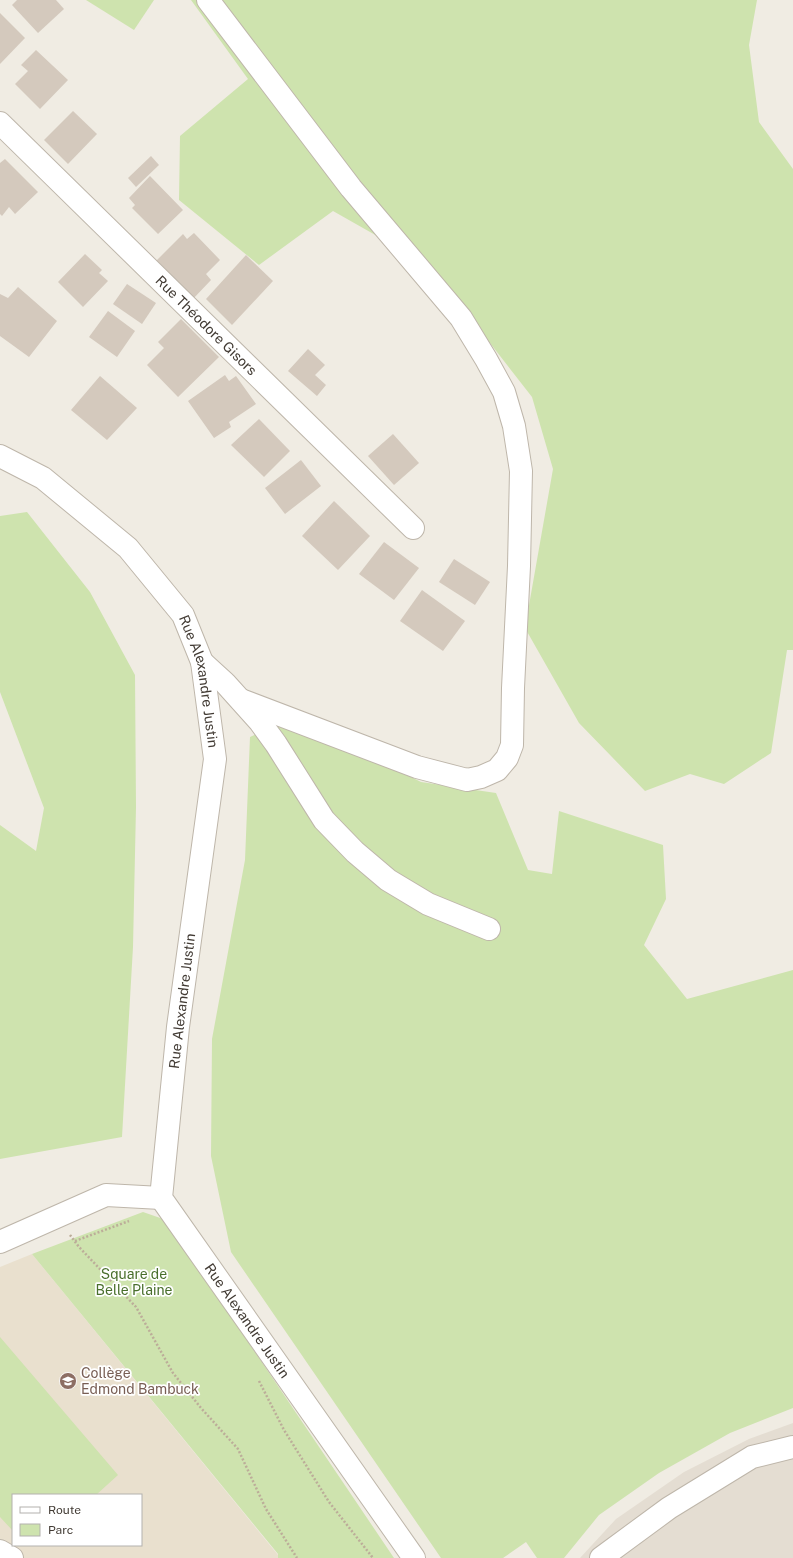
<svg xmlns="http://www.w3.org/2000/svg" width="793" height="1558" font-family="'Public Sans',sans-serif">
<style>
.residential{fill:#e4ddd2}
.education{fill:#e9e0ce;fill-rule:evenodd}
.green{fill:#cee3ae}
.building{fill:#d4c9bd}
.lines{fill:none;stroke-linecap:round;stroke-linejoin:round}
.minor-casing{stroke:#beb6aa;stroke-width:24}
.path{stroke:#bcad99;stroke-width:2.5;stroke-dasharray:2 2;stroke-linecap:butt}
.minor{stroke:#fff;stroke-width:22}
.labels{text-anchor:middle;stroke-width:3.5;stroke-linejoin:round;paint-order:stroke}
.street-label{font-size:14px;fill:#423b34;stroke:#fff}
.park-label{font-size:14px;fill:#496f2c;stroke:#fff}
.education-label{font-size:14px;fill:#785e54;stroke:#fff;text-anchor:start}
</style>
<rect width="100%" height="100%" fill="#f0ece3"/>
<path class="residential" d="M793,1423v135h-213l36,-39 68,-47 65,-33z"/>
<path class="education" d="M32,1254l246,301v3h-278v-291zM13,1495h128v50h-128z"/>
<g class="green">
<path d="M86,0h68l-20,30z"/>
<path d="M191,0h566l-8,45 10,77 34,47v481h-6l-16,103 -47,31 -34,-10 -45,17 -66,-68 -54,-95 28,-159 -21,-72 -102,-131 -97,-55 -74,54 -80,-65 1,-64 68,-57z"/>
<path d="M27,512l63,80 45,83 1,132 -3,140 -11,190 -122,22v-334l36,26 8,-43 -44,-116v-176z"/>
<path d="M283,722l58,20 80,40 75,11 32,77 24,4 7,-63 104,34 3,54 -22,46 43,54 106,-29v438l-63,25 -71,40 -60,42 -35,43h-27l-11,-16 -23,16h-62l-210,-306 -20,-96 1,-117 33,-179 5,-123z"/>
<path d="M143,1212l23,8 228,338h-116v-4l-246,-300z"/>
<path d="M0,1337l118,138 -22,20h-83v36l-13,-14z"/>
</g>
<g class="building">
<path d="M17,0h39l8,9 -26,24 -26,-28z"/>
<path d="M0,13l25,25 -25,26z"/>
<path d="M36,50l32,30 -28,29 -25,-25 13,-13 -7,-6z"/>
<path d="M73,111l24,23 -29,30 -24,-24z"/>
<path d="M151,156l8,9 -23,22 -8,-9z"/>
<path d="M5,159l33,33 -23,22 -6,-7 -7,9 -2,-2v-51z"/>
<path d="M150,176l33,34 -25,24 -26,-26 3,-3 -6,-7z"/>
<path d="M194,233l26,27 -14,14 5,6 -19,20 -36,-39 27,-27 4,5z"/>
<path d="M85,254l17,16 -3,3 9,8 -25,26 -25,-25z"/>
<path d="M246,255l27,26 -41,44 -26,-26z"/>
<path d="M127,284l29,19 -14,21 -29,-20z"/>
<path d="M18,287l39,34 -28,36 -29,-21v-42l8,4z"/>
<path d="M108,311l27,20 -18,26 -28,-20z"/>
<path d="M181,319l38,38 -41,40 -31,-32 17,-17 -6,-6z"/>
<path d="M308,349l17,16 -10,10 11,10 -9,11 -29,-25z"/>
<path d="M225,375l4,6 7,-5 20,28 -27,18 2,5 -17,11 -26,-37z"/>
<path d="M100,376l37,32 -30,32 -36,-30z"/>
<path d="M259,419l31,32 -26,26 -33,-32z"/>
<path d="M393,434l26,29 -25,22 -26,-29z"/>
<path d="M301,460l20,26 -36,28 -20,-26z"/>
<path d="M334,501l36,35 -32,34 -36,-34z"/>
<path d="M384,542l35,26 -25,32 -35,-26z"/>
<path d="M454,559l36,23 -15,23 -36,-23z"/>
<path d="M422,590l43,31 -22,30 -43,-30z"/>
</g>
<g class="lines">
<g class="minor-casing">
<g id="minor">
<path d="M208,0l143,188 110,130 25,41 18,33 10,34 7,45 -2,95 -6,122 -1,57 -5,13 -10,12 -16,7 -14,3 -50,-13 -176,-67"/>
<path id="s1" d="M0,123l413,405"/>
<path id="s2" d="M0,456l43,22 85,70 55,67 19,47 13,97 -37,268 -17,171 253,360"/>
<path d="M202,662l23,21 35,39 16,22 48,76 31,32 33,28 40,24 61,25"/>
<path d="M0,1242l106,-47 55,3"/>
<path d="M0,1551l12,7"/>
<path d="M601,1558l68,-50 83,-51 41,-10"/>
</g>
</g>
<g class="path">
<path d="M70,1235l9,12 57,60 37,66 28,35 37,41 28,60 31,49"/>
<path d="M75,1241l54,-20"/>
<path d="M259,1381l25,49 45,72 44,56"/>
</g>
<use href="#minor" class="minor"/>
</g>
<defs>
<g id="school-disc" transform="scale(0.9)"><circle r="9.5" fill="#8d6e63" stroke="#fff"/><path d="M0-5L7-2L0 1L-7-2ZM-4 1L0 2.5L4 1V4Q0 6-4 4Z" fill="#fff"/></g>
</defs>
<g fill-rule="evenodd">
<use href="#school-disc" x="68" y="1381"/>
</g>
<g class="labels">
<g class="street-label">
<text dy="5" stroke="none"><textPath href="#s1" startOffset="289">Rue Théodore Gisors</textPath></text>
<text dy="5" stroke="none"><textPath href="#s2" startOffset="314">Rue Alexandre Justin</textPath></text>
<text transform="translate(182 1001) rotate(-83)" y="5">Rue Alexandre Justin</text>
<text dy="5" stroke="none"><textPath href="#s2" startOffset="986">Rue Alexandre Justin</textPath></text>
</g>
<g class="park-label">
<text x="134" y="1279">Square de<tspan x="134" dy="16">Belle Plaine</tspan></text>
</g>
<g class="education-label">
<text x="81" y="1378">Collège<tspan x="81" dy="16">Edmond Bambuck</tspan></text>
</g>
</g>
<rect x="12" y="1494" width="130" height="52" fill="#ffffff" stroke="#b3b1ae"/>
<rect x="20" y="1507" width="20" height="6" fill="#ffffff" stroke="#b3b1ae"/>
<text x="48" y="1514" font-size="12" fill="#423b34">Route</text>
<rect x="20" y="1524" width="20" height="12" fill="#cee3ae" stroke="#b3b1ae"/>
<text x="48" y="1534" font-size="12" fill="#423b34">Parc</text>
</svg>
